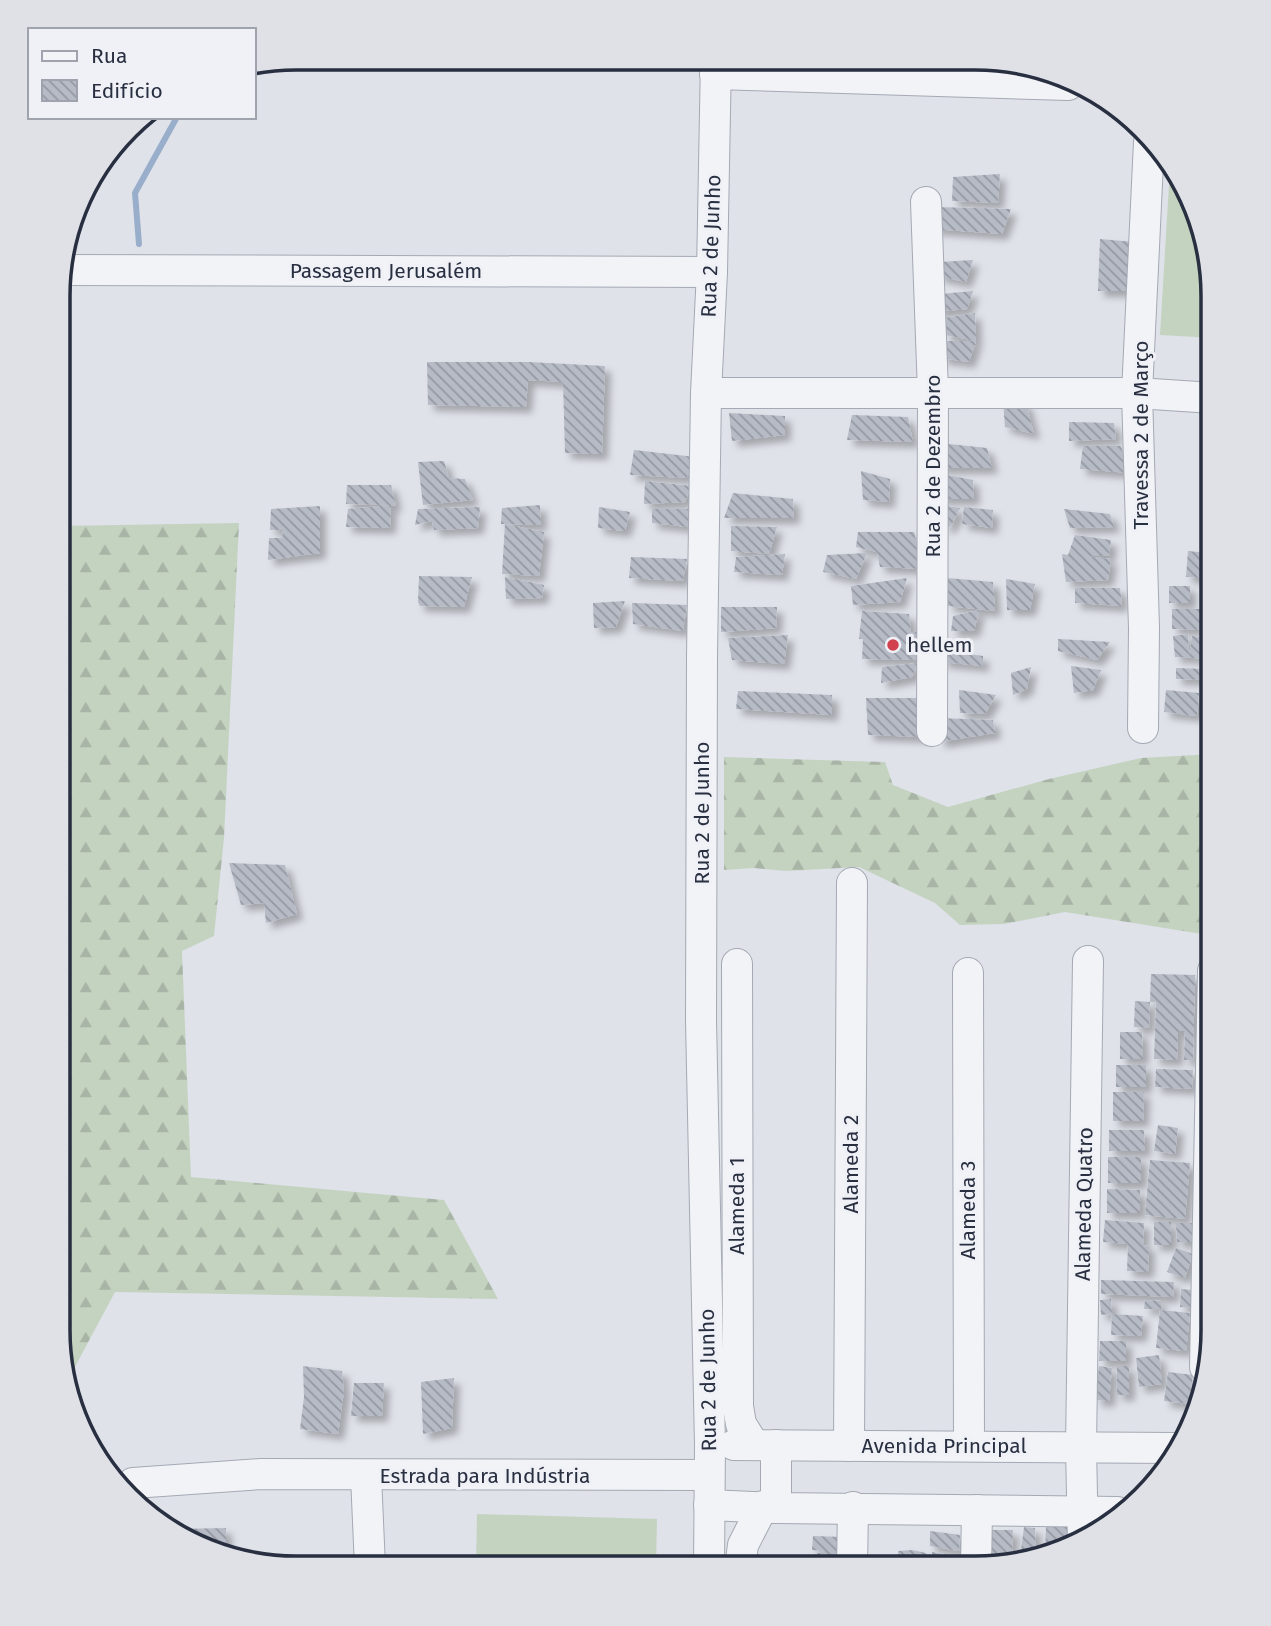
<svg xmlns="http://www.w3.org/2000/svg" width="1271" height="1626" font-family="'Fira Sans',sans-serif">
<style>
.forest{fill:url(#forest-firs)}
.pitch{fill:#c4d3c0}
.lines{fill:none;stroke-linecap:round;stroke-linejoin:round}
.stream{stroke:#99aeca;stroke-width:6}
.building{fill:url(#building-back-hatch);filter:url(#shadow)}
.minor-casing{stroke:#a4a9b3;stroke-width:32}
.minor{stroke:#f2f3f7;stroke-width:30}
.poi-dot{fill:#d1414e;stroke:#eff1f6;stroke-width:2.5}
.labels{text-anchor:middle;stroke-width:6;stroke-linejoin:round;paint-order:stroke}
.street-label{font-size:21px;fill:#282f40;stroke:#eff1f6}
.poi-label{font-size:21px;fill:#282f40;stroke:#eff1f6;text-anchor:start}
.rim{fill:none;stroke:#282f40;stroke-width:3.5}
</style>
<defs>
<pattern id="forest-firs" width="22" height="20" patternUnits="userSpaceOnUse" patternTransform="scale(1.75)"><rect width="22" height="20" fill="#c4d3c0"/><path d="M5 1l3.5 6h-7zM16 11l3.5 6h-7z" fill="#a8b5a6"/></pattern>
<pattern id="building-back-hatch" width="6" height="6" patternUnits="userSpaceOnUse" patternTransform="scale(1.75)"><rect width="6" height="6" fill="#b6bbc6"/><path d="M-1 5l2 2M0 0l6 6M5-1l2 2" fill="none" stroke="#9498a2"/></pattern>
<filter id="shadow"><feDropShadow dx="6" dy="6" stdDeviation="3.5" flood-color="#0004"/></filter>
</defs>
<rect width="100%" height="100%" fill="#dfe2e9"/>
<g class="forest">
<path d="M239,523l-15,315 -10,98 -32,15 9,226 253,23 54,99 -383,-7 -46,86 -11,-48 1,-804z"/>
<path d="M1213,754v177l-5,4 -143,-23 -61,12 -44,1 -25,-22 -76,-36 -73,4 -32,-3 -30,2v-113l161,5 8,23 55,22 101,-28 92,-21z"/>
</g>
<g class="pitch">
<path d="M1170,168l18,22 25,106v42l-53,-3z"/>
<path d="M477,1514l180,5 -1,48h-180z"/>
</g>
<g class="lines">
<path class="stream" d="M139,244l-4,-51 42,-76"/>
</g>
<g class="building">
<path d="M1000,174l-2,29 -46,-2 1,-24z"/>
<path d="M936,207l75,2 -9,25 -70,-5z"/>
<path d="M1100,239l34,3 -4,49h-32z"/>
<path d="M973,260l-7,22 -29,-6 2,-14z"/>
<path d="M973,291l-6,18 -32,3 5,-18z"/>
<path d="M975,313l1,28 -31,-6 -1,-17z"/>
<path d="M944,341h32l-7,21 -29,-4z"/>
<path d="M427,362h101l77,4 -3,88 -37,-1 -2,-71 -35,-2 -2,27 -98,-2z"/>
<path d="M1003,400l23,3 8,31 -29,-7z"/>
<path d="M729,413l56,3v19l-53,6z"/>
<path d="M852,415l56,2 5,25 -66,-2z"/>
<path d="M1069,422l45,1 2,16 -47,2z"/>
<path d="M939,443l48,5 5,20h-53z"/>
<path d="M1083,446h38l8,27 -49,-4z"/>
<path d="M634,450l61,7 -8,21 -57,-3z"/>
<path d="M444,461l5,17 16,1 8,21 -50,5 -5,-43z"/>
<path d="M861,471l29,8 -1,23 -26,-2z"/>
<path d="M947,475l26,5 1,19h-37z"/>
<path d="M645,481l46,5 -6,16 -41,2z"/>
<path d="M347,485h44l5,21 -5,-1 -1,23 -44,-1 2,-18 43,-4 -45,-1z"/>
<path d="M733,493l60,6 1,19h-70z"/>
<path d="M540,505l1,20 -40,-1 1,-16z"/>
<path d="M320,506v47l-52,7 1,-22h13l1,-8h-13l1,-21z"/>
<path d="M946,506l14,2 -9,18 -7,2z"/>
<path d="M480,507l-2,21 -44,2 -2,-9 -17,4 3,-16z"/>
<path d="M599,507l31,5 -5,19 -27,-3z"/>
<path d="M964,507l29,3 -1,18 -30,-4z"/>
<path d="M652,509h37l-1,18 -36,-4z"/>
<path d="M1064,509l46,5 4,13 -44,1z"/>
<path d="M505,524l39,8 -5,44 -37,-2z"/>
<path d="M731,526l46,1 -8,27 -38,-3z"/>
<path d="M858,532h56l9,37 -43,-2 -3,-15 -21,-5z"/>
<path d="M1075,535l36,5 -2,16h-27l29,3 -3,21 -42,2 -4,-28 6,1z"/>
<path d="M1188,551l20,2 -2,25 -20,-1z"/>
<path d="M867,553l-11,26 -33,-7 4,-17z"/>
<path d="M785,554l-3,21 -48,-3 2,-15z"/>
<path d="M631,557l56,2 -4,22 -54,-3z"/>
<path d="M419,576l53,1 -8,30 -44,-1 -2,-4z"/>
<path d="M505,577l39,8 -2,13 -36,1z"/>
<path d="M907,578l-7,24 -47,3 -2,-19z"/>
<path d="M947,578l46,4 2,29 -47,-5z"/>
<path d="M1006,579l29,5 -5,26h-23z"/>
<rect x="1169" y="586" width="21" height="17"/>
<path d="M1075,588h45l2,18 -47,-3z"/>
<path d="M625,601l-9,26 -22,1 -1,-25z"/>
<path d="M632,603l55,2 -4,26 -50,-7z"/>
<path d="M721,607h56l-1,21 -55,4z"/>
<path d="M1172,609h39v21l-39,-1z"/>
<path d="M979,610l-5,21h-23l2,-15z"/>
<path d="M862,611l47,3 2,18h13l1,28 -63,-1 1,-20h-4z"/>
<path d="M1188,634l1,22 3,-20 21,3v20l-38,-2 -2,-21z"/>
<path d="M788,635l-4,29 -52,-4 -4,-22z"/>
<path d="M1058,639l52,3 -13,18 -39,-9z"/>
<path d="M941,650l42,6v10l-41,-4z"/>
<path d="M918,663l-6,14 -31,6 1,-16z"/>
<path d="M1071,666l30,4 -8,20 -19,3z"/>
<path d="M1031,667l-4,22 -14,6 -2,-22z"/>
<path d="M1176,668l31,1 -1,11 -30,-1z"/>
<path d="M959,690l37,5 -11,19 -25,-1z"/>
<path d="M1166,690l33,3 -2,23 -33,-4z"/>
<path d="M738,691l94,4v20l-96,-6z"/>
<path d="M866,698h55l3,39 -56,-2z"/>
<path d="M939,718l54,2 2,13 -56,9z"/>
<path d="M229,863l56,2 12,49 -31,9 -2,-20 -23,2z"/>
<path d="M1151,974l44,1 -2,85h-9l1,-29h-7l-1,29 -23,-1 2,-57h-6z"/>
<path d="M1135,1001l15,1 -1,26 -15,-1z"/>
<path d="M1120,1032h22l1,27h-23z"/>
<rect x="1116" y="1065" width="30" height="22"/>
<path d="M1156,1069l37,1 -1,19 -37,-2z"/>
<path d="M1113,1092h31l-1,29h-30z"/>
<path d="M1158,1125l20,3 -3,26 -21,-3z"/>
<path d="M1109,1130h35l1,21h-36z"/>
<rect x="1108" y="1157" width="33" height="26"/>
<path d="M1150,1160l40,3 -5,56 -40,-4z"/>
<path d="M1107,1189l33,1v23h-33z"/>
<path d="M1105,1220l39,3 -1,22 6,1 -1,26 -21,-1 1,-27 -25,-2z"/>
<rect x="1154" y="1222" width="17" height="23"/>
<path d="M1176,1223h18v19h-17z"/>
<path d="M1176,1248l17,6 -8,24 -18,-6z"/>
<path d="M1101,1280l73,2 -1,15 -72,-3z"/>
<path d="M1181,1289l12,1 -1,18 -12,-1z"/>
<path d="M1111,1299l1,15 -11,1 -1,-15z"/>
<path d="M1145,1300l16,1v8h-17z"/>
<path d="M1160,1310l30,3 -4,38 -30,-3z"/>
<path d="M1112,1314l31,2 -2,20 -30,-1z"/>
<path d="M1100,1341h26v20h-27z"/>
<path d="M1159,1355l3,29 -23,3 -3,-29z"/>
<path d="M303,1366l39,5 2,20 -6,43 -38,-5 4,-32z"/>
<path d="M1099,1366l13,2 -3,33 -14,-1z"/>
<rect x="1117" y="1366" width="12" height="29"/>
<path d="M1168,1372l25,3 -4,29 -25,-3z"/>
<path d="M454,1378l-2,50 -29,6 -2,-52z"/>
<path d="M354,1383h30l-2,33h-31z"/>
<path d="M1046,1526l32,1 -1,17 -32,8z"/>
<path d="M1024,1527l11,1 1,26 -16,4z"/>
<path d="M226,1528v24l-53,-21v-2z"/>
<path d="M990,1530h23l-1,30 -24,5z"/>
<path d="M930,1531l30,4 -1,16 -29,-5z"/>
<path d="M813,1536l31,1 -3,31h-21l-4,-14 8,-3 -12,-1z"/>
<path d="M912,1550l14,3 -1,15h-27v-17z"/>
<path d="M932,1552l24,4v12h-25z"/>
</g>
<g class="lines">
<g class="minor-casing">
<g id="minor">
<path d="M715,74l353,11"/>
<path d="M926,202l7,190 -1,339"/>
<path d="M60,270l652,2"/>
<path d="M706,393h431l76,5"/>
<path d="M1143,728l1,-100 -7,-235 12,-251"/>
<path d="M737,964l1,442 3,18 13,21"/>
<path d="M968,973l1,473"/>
<path d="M1205,1367l8,-396"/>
<path d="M734,1445l444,3"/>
<path d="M849,1446l3,-563"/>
<path d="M366,1476l4,91"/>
<path d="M130,1489l3,-6 128,-9 448,1"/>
<path d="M709,1505l67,3 341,4"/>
<path d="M776,1508v-63"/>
<path d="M1083,1542l-2,-95 7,-486"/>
<path d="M709,1567l1,-122 -9,-425 1,-363 4,-264 6,-121 4,-213"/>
<path d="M740,1568l3,-23 20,-39"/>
<path d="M852,1568l1,-61"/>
<path d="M976,1568l1,-58"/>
</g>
</g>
<use href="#minor" class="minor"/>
</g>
<circle class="poi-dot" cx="893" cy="645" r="7"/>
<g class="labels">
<g class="street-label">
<text transform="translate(711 246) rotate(-88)" y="7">Rua 2 de Junho</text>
<text x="386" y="278">Passagem Jerusalém</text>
<text transform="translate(1141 435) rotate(-90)" y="7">Travessa 2 de Março</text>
<text transform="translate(933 466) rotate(-90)" y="7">Rua 2 de Dezembro</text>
<text transform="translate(702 813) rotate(-90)" y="7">Rua 2 de Junho</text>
<text transform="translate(851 1164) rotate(-90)" y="7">Alameda 2</text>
<text transform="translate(1084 1204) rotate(-89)" y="7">Alameda Quatro</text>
<text transform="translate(737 1206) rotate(-90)" y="7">Alameda 1</text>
<text transform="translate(968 1210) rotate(-90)" y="7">Alameda 3</text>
<text transform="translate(708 1380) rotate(-91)" y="7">Rua 2 de Junho</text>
<text x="944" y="1453">Avenida Principal</text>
<text x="485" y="1483">Estrada para Indústria</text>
</g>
<g class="poi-label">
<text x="907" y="652">hellem</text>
</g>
</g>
<path d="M0 0H1271V1626H0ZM296 70H975A226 226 0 0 1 1201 296V1330A226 226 0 0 1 975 1556H296A226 226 0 0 1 70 1330V296A226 226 0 0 1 296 70Z" fill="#dfe1e7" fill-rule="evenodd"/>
<path class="rim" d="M296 70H975A226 226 0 0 1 1201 296V1330A226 226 0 0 1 975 1556H296A226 226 0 0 1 70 1330V296A226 226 0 0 1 296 70Z"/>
<rect x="28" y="28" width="228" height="91" fill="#eff1f6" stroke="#9fa3ad" stroke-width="2"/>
<rect x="42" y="51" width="35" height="10" fill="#f2f3f7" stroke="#9fa3ad" stroke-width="2"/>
<text x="91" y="63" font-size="21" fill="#282f40">Rua</text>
<rect x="42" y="80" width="35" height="21" fill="url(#building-back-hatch)" stroke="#9fa3ad" stroke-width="2"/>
<text x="91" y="98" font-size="21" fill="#282f40">Edifício</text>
</svg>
